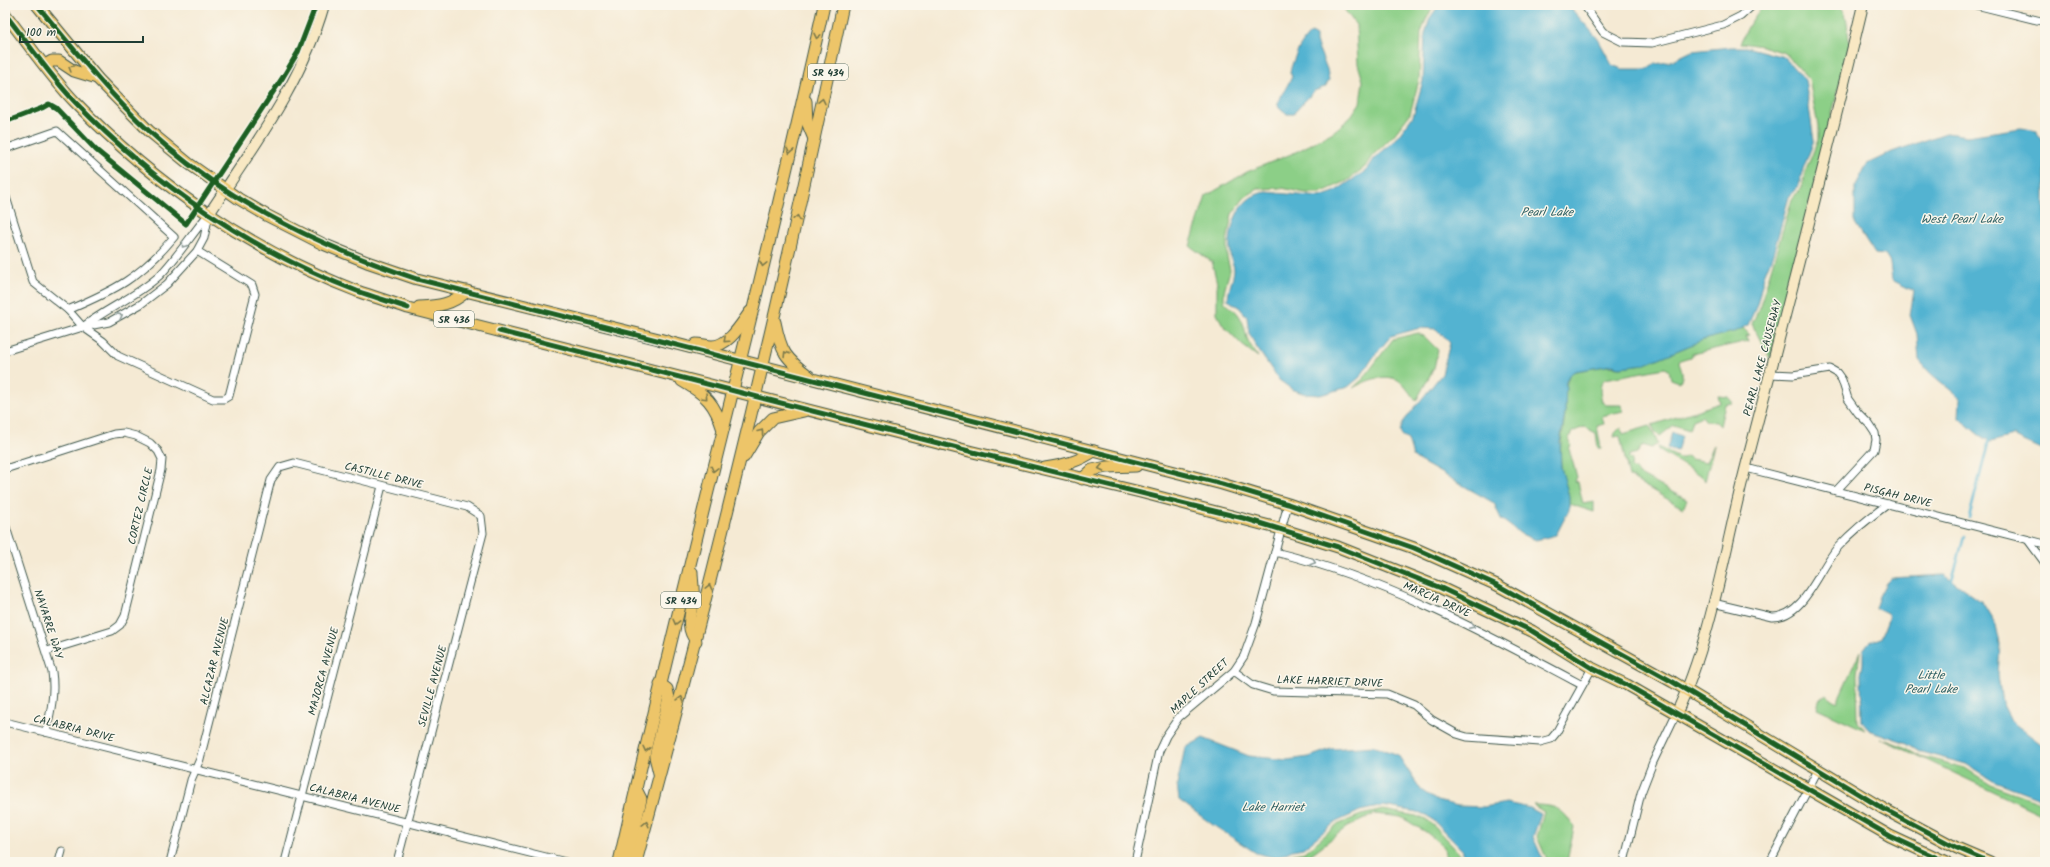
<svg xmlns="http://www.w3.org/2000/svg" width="2050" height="867" font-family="Kalam,sans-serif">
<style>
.green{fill:#8ccf87;stroke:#56865e}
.water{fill:#52b3d1;stroke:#387882}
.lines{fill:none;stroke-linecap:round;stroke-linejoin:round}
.stream{stroke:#52b3d1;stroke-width:2.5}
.street-casing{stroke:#3f574c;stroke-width:9}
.secondary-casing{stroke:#3f574c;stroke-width:12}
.primary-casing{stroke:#3f574c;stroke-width:13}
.street{stroke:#fff;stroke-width:7}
.secondary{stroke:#f8e8c3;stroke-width:10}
.primary{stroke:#edc569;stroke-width:11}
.cycleway-casing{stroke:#fbf7ec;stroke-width:8}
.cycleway{stroke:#1b5e20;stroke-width:5}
.oneway{stroke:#7c7a4c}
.oneway2{stroke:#8f9e9a}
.labels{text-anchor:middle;stroke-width:3;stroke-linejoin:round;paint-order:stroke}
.shield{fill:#fbf7ec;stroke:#61756b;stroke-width:1}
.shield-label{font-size:10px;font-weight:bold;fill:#1f3d34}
.street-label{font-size:11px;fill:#1f3d34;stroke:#fbf7ec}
.water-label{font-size:12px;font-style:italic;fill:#2e6063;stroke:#fbf7ec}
</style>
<rect width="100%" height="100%" fill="#fbf7ec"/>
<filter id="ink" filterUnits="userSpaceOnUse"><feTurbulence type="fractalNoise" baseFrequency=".025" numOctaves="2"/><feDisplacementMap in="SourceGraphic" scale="8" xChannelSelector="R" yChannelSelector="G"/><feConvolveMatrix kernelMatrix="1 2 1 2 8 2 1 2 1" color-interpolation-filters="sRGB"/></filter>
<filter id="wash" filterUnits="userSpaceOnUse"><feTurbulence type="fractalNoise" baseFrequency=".012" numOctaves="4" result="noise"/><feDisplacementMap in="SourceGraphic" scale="16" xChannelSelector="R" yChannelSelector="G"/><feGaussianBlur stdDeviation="0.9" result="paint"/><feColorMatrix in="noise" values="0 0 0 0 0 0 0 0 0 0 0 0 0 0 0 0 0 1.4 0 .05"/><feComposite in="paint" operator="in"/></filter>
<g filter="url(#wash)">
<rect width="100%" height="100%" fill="#f5ead4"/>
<g class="green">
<path d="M1341,5h94l-8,12 -6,16 -2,47 -9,34 -17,22 -21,20 -7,11 -18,14 -27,12h-15l-23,-5 -24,1 -13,8 -13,17 -5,28v15l3,13 -6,22v9c4,6 11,8 14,13 5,7 6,12 8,20 1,8 8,16 12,23l-16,-12 -19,-20 -6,-11v-31l-5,-21 -22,-16 16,-50 41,-24 49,-20 37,-20 16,-13 11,-16 3,-22 -5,-17 -2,-39z"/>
<path d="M1763,5h75c12,8 8,26 12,38l-80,316 -18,-35 8,-18 32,-107 10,-12 4,-17 12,-30v-14l-9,-47 -24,-26 -23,-7 -22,-3 9,-18z"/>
<path d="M1743,328l7,7 -4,1 2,5 -56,13 -2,3 -10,3 -1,3c2,6 6,14 0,19l-8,-3 -2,-9 -4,-2 -60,11c-7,6 -5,15 -3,23l4,3h16l1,6 -21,5 2,8 -7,2 4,22h-3l-2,-15 -12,-6 -12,5 -3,7 2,6 -2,4 8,28 -2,4 3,1 5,22 11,-2v10l-25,-8c1,-14 -7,-25 -8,-38 -2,-21 2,-33 4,-52 1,-14 -2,-29 6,-42l35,-6 14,1 25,-3 58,-24z"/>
<path d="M1418,333l7,4 13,13 -4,18 -18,33c-5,-6 -11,-16 -18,-21 -14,-7 -33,1 -45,8l10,-9 30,-40z"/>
<path d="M1718,396l10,1 5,6 -8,1 -5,22 -4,-4 -10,-1 -4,-5 -10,4 -3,10 -15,-5 -14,11 -5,-3 -3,-8 68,-22z"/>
<path d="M1650,426l8,18 -7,4 -8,-3 -6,8 -8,2v3l3,2 -1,8 5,2 2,4 49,26 -4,8 -54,-31 -9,-41 -6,1 1,-4 6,-6 2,7z"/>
<path d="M1714,445l-9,36 -2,-4 -45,-27v-3l21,11h3l6,-2 3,3 15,3z"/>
<path d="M1860,651l-3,23 1,48 7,8 -48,-22 2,-8 7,-6 11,8z"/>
<path d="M1880,738l25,9 15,9 45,12 25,16 55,20v12z"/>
<path d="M1533,805c23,0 29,3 41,22l-7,35h-19l-11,-25 7,-25z"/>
<path d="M1383,810l33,6 13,5 30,32 -1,9h-12l-2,-15 -18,-15 -25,-15 -26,-3 -28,13 -41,31 -29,4 16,-8 12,-2 32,-27 24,-10z"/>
</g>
<g class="water">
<path d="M1439,5h129l30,34 14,26 10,4h26l7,-5 14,-2 23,-11 39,-4h15l38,10 21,23 9,61 -11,28 -4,16 -10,12 -16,57 -9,22 -7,29 -9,20 -11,6 -34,9 -58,24 -25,3 -8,-2 -12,2 -25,4 -6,4 -3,6 -1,32 -5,29 1,25 8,29v14l-13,25 -20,5 -15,-6 -20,-15 -7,-16 -76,-43 -5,-4 -5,-16 -6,-4 -2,-5 4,-10 38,-47 8,-31 -14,-14 -16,-1 -29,8 -16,19 -15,22 -12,10 -28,8 -14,-1 -13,-4 -14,-10 -22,-32 -8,-15 -2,-16 -7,-9 -12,-8c0,-10 5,-20 6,-30 0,-5 -3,-10 -4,-15 -2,-26 7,-59 36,-63l54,5 14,-5 33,-22 7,-11 22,-20 17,-23 10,-35 2,-47 5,-16z"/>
<path d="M1311,33l5,3v6l11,27 2,11 -4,7 -11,4 -21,23h-6l-9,-8v-4l14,-25 -2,-5c3,-13 11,-31 21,-39z"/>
<path d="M2021,128l15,3 9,13v307l-33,-15 -21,6 -12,-7 -20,-17 1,-20 -30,-25 -11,-13 -2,-26 -7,-19 4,-24 -22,-11 -2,-17 -5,-8 -10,-1 -20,-31v-36l12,-23 25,-12 54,-19 21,3z"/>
<path d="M1672,433l10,3 -5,15 -10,-3z"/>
<path d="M1944,575l38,27 14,23 4,19 -2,31 4,29 9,17 34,26v53l-53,-20 -26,-16 -45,-12 -14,-9 -38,-13 -7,-8 -1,-48 2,-10v-14l6,-8 12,-4 8,-21 -2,-3 -12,-6 4,-12 7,-13 5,-5z"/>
<path d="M1203,738l46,18 38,4 22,-3 22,-8 44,-3 23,9 23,35 16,11 21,5 26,1 22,-4 24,5 11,6 -8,23 11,25h-82l1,-11 -32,-33 -14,-6 -34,-6 -23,5 -24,11 -33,26 -11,2 -16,8 -20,-5 -43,-28 -34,-25 -2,-15 8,-37z"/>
</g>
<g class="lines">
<g class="stream">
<path d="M1969,518l20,-78"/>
<path d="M1952,580l12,-43"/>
</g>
</g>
</g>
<g filter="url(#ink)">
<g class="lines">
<g class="street-casing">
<g id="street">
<path d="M1584,5l19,27 20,10 29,1 71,-18 18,-9 12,-11"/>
<path d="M1976,5l69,17"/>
<path d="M5,149l52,-18 117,106c-34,41 -59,53 -106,73"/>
<path d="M5,194l28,88 35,28 15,17 20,14 15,15 95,43h11l5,-3 26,-102 -3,-9 -55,-34"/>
<path d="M84,326c24,-18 53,-30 75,-50 18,-18 32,-41 49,-61"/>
<path d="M5,351l78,-24 26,-5 32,-18 26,-20 30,-33 7,-13 5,-24"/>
<path d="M1771,374l22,1 37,-6 7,4 5,7 6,19 10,14 11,11 6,9 1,7 -2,10 -38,41"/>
<path d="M1746,468l299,76"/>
<path d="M5,469l109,-35 10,-1 12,3 14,7 8,8 4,8 -1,11 -36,146 -5,9 -8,6 -65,20"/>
<path d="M5,524l47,148c3,21 -1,39 -6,60"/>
<path d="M2028,540l17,23"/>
<path d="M1275,552c110,27 208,80 307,133"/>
<path d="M1713,603l59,14c33,1 48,-51 67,-71 15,-16 31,-29 49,-42"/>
<path d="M1234,671l19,14 20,6 114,3 27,11 18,15 25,14 10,3 73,5 11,-3 5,-6 36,-65"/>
<path d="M5,722l561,140"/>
<path d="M59,862l3,-11"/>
<path d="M170,862l21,-82 9,-21 71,-279 9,-13 14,-4 173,44 14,9 2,17 -86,329"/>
<path d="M285,862l97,-376"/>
<path d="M1135,862l24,-111 7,-15 13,-19 55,-46 10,-15 12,-33 32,-119"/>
<path d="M1624,862l17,-69 12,-31 23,-48"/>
<path d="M1770,862l48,-92"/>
</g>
</g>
<g class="secondary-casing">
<g id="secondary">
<path d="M209,214c44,-67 93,-131 115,-209"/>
<path d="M1676,714c35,-73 49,-166 69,-244 40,-155 81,-309 118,-465"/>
</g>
</g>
<g class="primary-casing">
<g id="primary">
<path d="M37,5l60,73 52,53 39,32 51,36 27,16 57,29 44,18 50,17 250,62"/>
<path d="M5,14c23,29 44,61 70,88 79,82 175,148 282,189 17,6 34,11 51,17l565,144 167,40 141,37 57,18 103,41 91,43 60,37 35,17 263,151 56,26"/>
<path d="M45,65l7,-4h7l15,10 23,7"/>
<path d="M806,101l1,21 7,17"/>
<path d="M419,307c20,-1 32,-2 48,-16"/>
<path d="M775,322c6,30 10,36 35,55"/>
<path d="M661,340l561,144 66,20 126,44 83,37 176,97 209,126 75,40 33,14"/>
<path d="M696,344c5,0 11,2 16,2 17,0 29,-22 38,-34"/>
<path d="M682,381c24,14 33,22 41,49"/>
<path d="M744,457l15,-25 14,-14 31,-7"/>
<path d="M1045,468c19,-3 33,-6 49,-17"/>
<path d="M1082,479l10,-9 15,-3 29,-1"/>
<path d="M692,572c0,8 2,17 1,25 -1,17 -9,29 3,44"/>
<path d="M659,773l-4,-16 14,-59 -2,-9 -7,-5"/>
<path d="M619,862c65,-286 142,-570 205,-857"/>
<path d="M629,862l-1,-5 13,-58 -5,-10"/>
<path d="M636,862c55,-201 106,-403 152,-606 19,-83 37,-167 55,-251"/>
</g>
</g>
<use href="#street" class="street"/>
<use href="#secondary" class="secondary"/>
<use href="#primary" class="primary"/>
<g class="cycleway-casing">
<g id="cycleway">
<path d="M37,5c41,49 80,100 129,141 73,62 161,103 251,133l805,205 66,20 126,44 83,37 176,97 209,126 75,40 33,14"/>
<path d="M5,14c23,29 44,61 70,88 79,82 175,148 282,189 17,6 34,11 51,17"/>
<path d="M5,122l37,-14 7,-4 7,4 40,42 90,74 97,-147 15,-25 18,-47"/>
<path d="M499,331l474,121 270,66 95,29 103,41 91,43 60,37 35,17 263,151 56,26"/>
</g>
</g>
<use href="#cycleway" class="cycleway"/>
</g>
<defs><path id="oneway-chevron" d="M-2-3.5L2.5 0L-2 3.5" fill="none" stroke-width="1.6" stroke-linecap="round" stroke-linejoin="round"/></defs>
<g class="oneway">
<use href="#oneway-chevron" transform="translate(817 36) rotate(102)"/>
<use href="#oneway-chevron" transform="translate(71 68) rotate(-149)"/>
<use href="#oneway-chevron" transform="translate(822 101) rotate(-78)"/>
<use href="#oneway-chevron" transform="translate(790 151) rotate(103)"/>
<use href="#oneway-chevron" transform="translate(797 218) rotate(-78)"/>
<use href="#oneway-chevron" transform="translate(763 264) rotate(103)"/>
<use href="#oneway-chevron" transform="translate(726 340) rotate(138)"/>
<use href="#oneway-chevron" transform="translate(786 354) rotate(-122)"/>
<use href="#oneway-chevron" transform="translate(705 397) rotate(45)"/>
<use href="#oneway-chevron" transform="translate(761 432) rotate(-52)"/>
<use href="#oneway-chevron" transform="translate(1101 468) rotate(168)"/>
<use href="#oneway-chevron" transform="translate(714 469) rotate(104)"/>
<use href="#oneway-chevron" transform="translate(709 587) rotate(-76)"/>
<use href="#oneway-chevron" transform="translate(676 622) rotate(104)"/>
<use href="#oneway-chevron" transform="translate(681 699) rotate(-74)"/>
<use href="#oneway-chevron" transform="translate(646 749) rotate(103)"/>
<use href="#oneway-chevron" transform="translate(646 824) rotate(-76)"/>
</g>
<g class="oneway2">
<use href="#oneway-chevron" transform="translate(184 245) rotate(127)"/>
<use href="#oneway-chevron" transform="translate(120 316) rotate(-28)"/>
<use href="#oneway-chevron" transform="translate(1313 562) rotate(18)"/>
<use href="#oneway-chevron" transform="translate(1472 626) rotate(27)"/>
</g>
</g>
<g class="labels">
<g class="shield">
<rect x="808" y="64" width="40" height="16" rx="3"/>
<rect x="434" y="311" width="40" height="16" rx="3"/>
<rect x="661" y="592" width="40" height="16" rx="3"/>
</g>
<g class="shield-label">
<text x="828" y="76">SR 434</text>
<text x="454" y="323">SR 436</text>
<text x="681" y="604">SR 434</text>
</g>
<g class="street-label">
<text transform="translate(1762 358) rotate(-75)" y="4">PEARL LAKE CAUSEWAY</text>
<text transform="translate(384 475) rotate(14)" y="4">CASTILLE DRIVE</text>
<text transform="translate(1898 495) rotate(14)" y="4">PISGAH DRIVE</text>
<text transform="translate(140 506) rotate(-77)" y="4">CORTEZ CIRCLE</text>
<text transform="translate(1437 599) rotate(24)" y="4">MARCIA DRIVE</text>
<text transform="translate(49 624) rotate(72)" y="4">NAVARRE WAY</text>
<text transform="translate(214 661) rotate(-76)" y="4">ALCAZAR AVENUE</text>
<text transform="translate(323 671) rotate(-75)" y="4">MAJORCA AVENUE</text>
<text transform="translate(1330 681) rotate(2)" y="4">LAKE HARRIET DRIVE</text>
<text transform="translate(432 686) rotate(-75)" y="4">SEVILLE AVENUE</text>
<text transform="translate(1199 686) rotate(-43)" y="4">MAPLE STREET</text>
<text transform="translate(74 728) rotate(14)" y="4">CALABRIA DRIVE</text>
<text transform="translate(355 798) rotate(14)" y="4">CALABRIA AVENUE</text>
</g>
<g class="water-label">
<text x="1547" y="216">Pearl Lake</text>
<text x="1962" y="223">West Pearl Lake</text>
<text x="1931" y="679">Little<tspan x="1931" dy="14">Pearl Lake</tspan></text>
<text x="1273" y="811">Lake Harriet</text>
</g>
</g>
<rect width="2050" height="867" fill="none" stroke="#fbf7ec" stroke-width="20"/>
<path d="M20 36v6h123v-6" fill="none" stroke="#1f3d34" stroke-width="2"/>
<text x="26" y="36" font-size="12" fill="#1f3d34" stroke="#fbf7ec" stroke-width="3" paint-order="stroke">100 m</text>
</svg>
